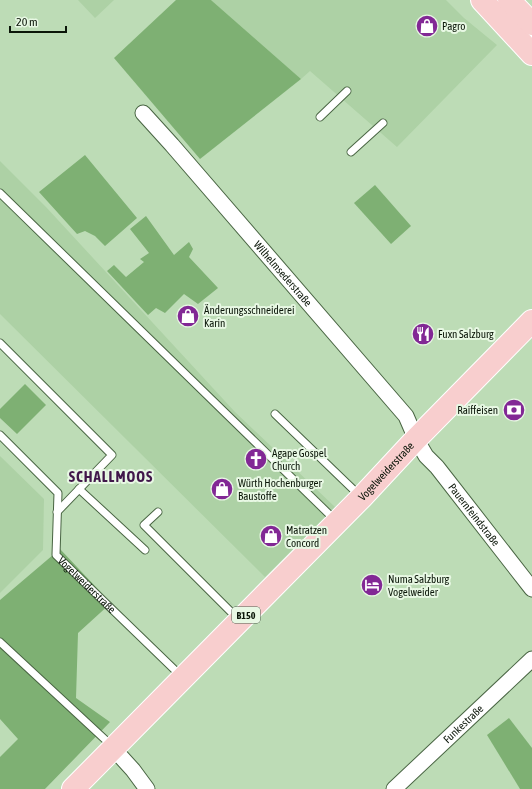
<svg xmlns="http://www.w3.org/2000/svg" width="532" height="789" font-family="'Asap Condensed',sans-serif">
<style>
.built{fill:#add1a5}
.green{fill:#7eb073}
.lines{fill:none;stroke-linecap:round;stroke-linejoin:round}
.lane-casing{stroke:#496543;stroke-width:9}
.street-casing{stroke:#496543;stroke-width:17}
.primary-casing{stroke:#fff;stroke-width:24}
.lane{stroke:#fff;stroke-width:7}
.street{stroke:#fff;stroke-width:15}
.primary{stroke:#f8cece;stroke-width:22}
.labels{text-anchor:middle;stroke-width:4;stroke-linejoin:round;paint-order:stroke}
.shield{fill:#e8f8e4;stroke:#4d5a4b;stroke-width:1}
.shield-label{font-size:10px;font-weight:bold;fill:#0b1609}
.poi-label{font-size:11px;fill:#0b1609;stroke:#e8f8e4;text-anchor:start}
.street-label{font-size:11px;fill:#0b1609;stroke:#e8f8e4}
.district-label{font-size:15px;font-weight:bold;letter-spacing:1px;fill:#41174a;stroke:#e8f8e4}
</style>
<rect width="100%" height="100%" fill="#bddcb6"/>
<g class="built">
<path d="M78,0h36l-19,18z"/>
<path d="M211,0h235l18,18 33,27 -100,102 -87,-76 -9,8z"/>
<path d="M0,161l46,46 189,205 100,95 -70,70 -265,-263z"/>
<path d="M0,456l44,43 -1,51 -43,43z"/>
</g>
<g class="green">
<path d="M176,0h35l90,79 -101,80 -86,-101z"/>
<path d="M85,155l52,63 -32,28 -10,-10 -10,-5 -8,3 -38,-42z"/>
<path d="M375,185l36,41 -20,18 -37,-41z"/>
<path d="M146,216l28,39 15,-13 4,7 -4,8 29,31 -20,16 -14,-10 -19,19 -9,-5 -8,7 -41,-44 7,-6 12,12 18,-15 -4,-3 9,-6 -19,-24z"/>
<path d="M25,384l21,21 -29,29 -17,-16v-9z"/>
<path d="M60,549l51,54 -33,30 -2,65 34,24 -65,67h-45v-32l18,-18 -18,-20v-119z"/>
<path d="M509,718l23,30v41h-12l-33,-54z"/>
</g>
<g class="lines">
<g class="lane-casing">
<g id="lane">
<path d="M320,117l27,-26"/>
<path d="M351,152l32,-29"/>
<path d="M0,193l336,328"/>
<path d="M0,343l112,112 -55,57"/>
<path d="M275,414l85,82"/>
<path id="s1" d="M0,435l58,58 -2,62 125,121"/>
<path d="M79,489l66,61"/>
<path d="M158,512l-14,13 94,94"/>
<path d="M0,642l112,104"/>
</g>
</g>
<g class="street-casing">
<g id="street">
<path id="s2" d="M143,113l29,32 234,271 10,23 10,17 11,11 95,122"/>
<path d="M113,748l20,22 14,19"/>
<path id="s3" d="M394,789l138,-130"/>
</g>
</g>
<g class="primary-casing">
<g id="primary">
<path d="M482,0l50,54"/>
<path d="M509,0l23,24"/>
<path id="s4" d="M73,789l289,-292 54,-58 116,-118"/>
</g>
</g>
<use href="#lane" class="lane"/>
<use href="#street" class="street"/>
<use href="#primary" class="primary"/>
</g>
<defs>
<g id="shop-disc" transform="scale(1.15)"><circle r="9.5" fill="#822895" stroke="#e8f8e4"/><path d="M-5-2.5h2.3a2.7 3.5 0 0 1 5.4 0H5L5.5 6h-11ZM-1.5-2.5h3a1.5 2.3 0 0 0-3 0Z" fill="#fff"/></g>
<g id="restaurant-disc" transform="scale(1.15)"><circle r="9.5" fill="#822895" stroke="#e8f8e4"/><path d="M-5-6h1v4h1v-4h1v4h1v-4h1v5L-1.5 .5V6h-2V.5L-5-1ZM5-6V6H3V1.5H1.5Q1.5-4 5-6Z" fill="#fff"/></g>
<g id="bank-disc" transform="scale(1.15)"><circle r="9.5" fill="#822895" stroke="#e8f8e4"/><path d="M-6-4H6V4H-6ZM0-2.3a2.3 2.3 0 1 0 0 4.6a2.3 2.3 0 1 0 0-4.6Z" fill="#fff"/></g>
<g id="church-disc" transform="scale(1.15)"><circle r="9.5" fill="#822895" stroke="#e8f8e4"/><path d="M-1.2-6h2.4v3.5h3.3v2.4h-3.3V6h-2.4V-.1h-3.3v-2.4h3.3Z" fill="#fff"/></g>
<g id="hotel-disc" transform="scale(1.15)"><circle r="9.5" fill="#822895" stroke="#e8f8e4"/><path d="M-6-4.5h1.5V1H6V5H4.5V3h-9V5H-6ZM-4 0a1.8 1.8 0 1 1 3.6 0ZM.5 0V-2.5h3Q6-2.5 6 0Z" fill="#fff"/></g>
</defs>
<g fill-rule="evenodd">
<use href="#shop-disc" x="427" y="26"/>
<use href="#shop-disc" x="188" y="316"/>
<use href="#restaurant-disc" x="423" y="334"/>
<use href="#bank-disc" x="514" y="410"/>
<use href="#church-disc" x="256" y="459"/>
<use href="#shop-disc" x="222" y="489"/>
<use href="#shop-disc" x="271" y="536"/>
<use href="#hotel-disc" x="372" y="585"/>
</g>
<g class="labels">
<rect class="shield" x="232" y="607" width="28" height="16" rx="3"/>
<g class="shield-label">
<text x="246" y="619">B150</text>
</g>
<g class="poi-label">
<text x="442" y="30">Pagro</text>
<text x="204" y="314">Änderungsschneiderei<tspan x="204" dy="13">Karin</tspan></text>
<text x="438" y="338">Fuxn Salzburg</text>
<text x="498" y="414" text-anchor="end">Raiffeisen</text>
<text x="272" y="457">Agape Gospel<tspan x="272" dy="13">Church</tspan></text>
<text x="238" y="487">Würth Hochenburger<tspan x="238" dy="13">Baustoffe</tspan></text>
<text x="286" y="534">Matratzen<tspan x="286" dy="13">Concord</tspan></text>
<text x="388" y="583">Numa Salzburg<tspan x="388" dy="13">Vogelweider</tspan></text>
</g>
<g class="street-label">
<text dy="4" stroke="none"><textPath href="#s2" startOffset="213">Wilhelmsederstraße</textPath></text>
<text dy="4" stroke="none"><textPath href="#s4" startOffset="446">Vogelweiderstraße</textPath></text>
<text dy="4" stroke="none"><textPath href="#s2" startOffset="522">Pauernfeindstraße</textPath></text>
<text dy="4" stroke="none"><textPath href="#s1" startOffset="187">Vogelweiderstraße</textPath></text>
<text dy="4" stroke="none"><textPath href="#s3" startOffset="95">Funkestraße</textPath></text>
</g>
<g class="district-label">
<text x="111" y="482">SCHALLMOOS</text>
</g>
</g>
<path d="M10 26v6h56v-6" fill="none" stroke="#0b1609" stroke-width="2"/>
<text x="16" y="26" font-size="12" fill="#0b1609" stroke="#e8f8e4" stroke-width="3" paint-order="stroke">20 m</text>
</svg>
